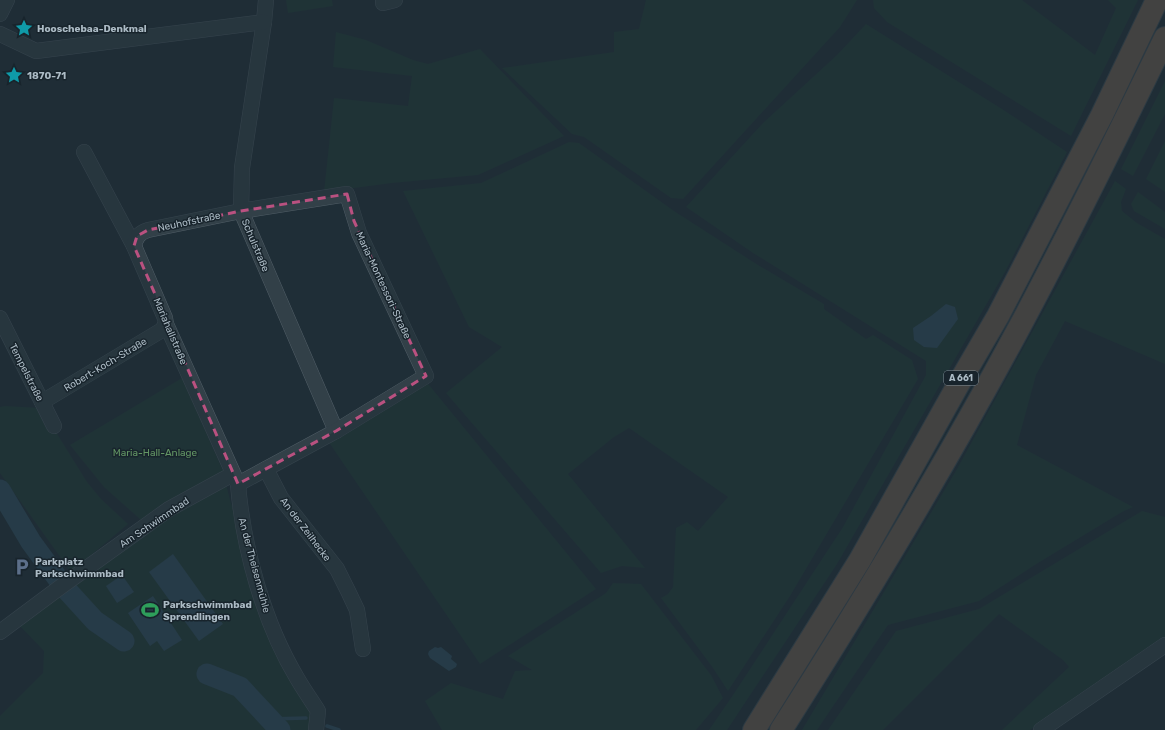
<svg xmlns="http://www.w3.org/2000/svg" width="1165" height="730" font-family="Rubik,sans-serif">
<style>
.green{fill:#213a37}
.water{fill:#2f4c5d}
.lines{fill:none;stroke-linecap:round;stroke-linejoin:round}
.stream{stroke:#2f4c5d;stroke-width:3.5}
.river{stroke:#2f4c5d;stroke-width:21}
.minor-casing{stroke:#505d66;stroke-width:16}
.highway-casing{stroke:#3d4a52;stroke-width:24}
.minor{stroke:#324048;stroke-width:15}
.highway{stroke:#6e5b4f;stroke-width:22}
.marked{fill:none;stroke:#ba5180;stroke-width:3;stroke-dasharray:8 5;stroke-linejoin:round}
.labels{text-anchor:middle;stroke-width:3;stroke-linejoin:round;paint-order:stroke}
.shield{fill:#18242c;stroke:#808e97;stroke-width:1}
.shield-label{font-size:9px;font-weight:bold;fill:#acbbc5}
.poi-label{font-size:10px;font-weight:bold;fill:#acbbc5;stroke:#18242c;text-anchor:start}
.street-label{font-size:10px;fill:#acbbc5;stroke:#18242c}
.park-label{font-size:10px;fill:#639664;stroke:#18242c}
</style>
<rect width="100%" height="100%" fill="#1f2e37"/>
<g class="green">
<path d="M286,0h46l1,6 -45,7z"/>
<path d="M646,0h211l-17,27 -157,172 -12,-1 -87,-61 -12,-3 -70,-66 112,-16v-20l25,-3z"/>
<path d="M873,0h149l73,55 21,-47 -8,-8h30l-67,136 -184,-114 -13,-14z"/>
<path d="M866,24l136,85 65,43 -62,120 -168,292 -110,166h-18l24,-35 110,-168 83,-152v-14l-173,-108 -67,-46 77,-84 74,-68z"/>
<path d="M336,32l30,8 47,20 15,4 52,-15 84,87 -86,39 -86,8 -68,9 10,-94 74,8 4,-30 -79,-9z"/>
<path d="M1165,81v33l-32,62 -12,-7z"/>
<path d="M1165,141v51l-19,-13z"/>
<path d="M569,142l10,1 95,68 84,54 66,39v5l42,30 7,-4 39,25 6,19 -128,217 -62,95 -15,-23 -52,-70 7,-4 5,-7 3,-59 11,-6 11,9 30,-34 -99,-69 -15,9 -46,37 77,94 -23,-2 -21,7 -155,-180 56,-46 -33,-20 -66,-136 78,-8z"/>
<path d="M1115,181l11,8 -5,13 1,9 15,12 28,16v125l-100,-43 -29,54 -19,70 116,62 -11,5 -84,51 -59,38 -91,24 -71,105h-15l155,-261z"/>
<path d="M1138,192l27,20v17l-31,-18 -3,-7z"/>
<path d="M182,378l41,93 -59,33 -23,16 -37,-33 -34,-42z"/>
<path d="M425,380l171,209 -116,75 -154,-226z"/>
<path d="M5,406l36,2 46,74 14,17 27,25 -57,48 -71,-99v-66z"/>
<path d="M225,482c4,10 5,25 12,32l19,81 59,117 -6,18h-309v-14l43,-43 1,-22 -25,-26 142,-103z"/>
<path d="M1142,511l23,6v121l-135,92h-28l67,-63 -6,-7 -64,-46 -116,116h-55l68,-99 83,-22z"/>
<path d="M613,583l28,1 70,91 12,23 -27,32h-254l-17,-29 26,-18 52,16 12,-28 17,-1 -24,-14 98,-63z"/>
</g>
<g class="water">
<path d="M946,304l9,3 3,12 -21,29 -13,-1 -10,-7 -1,-12 18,-12z"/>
<path d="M173,554l50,70 -24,17 -50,-69z"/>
<path d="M122,575l12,17 -17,11 -11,-17z"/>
<path d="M153,596l29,44 -18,11 -7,-10 -7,5 -22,-33z"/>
<path d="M435,647l3,1 3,-1 11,9 -1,3 6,5 -1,3 -7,4 -19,-13 -2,-4 1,-3z"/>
</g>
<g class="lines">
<g class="stream">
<path d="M269,719l37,-1"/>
<path d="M327,726l12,4"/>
</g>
<g class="river">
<path d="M0,490l31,52 33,45 31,34 29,20"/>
<path d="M207,674l33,13 40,43"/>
</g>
<g class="minor-casing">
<g id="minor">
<path d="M266,0l-2,22 -22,146 -1,43 95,220"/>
<path d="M383,0v3l12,-3"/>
<path d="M0,14l7,-14"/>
<path d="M0,34l36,17 228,-29"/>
<path d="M84,152l50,94 31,72 1,6 72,160c5,64 26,139 59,194 7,12 14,22 21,33l-2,19"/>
<path d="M134,246c2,-9 5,-13 14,-16l93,-19 106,-17 12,39 67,143 -90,55 -98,53"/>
<path d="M0,318l54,108"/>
<path d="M42,402l120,-72 4,-6"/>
<path d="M266,469l15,29 56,71 11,22 9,19 6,39"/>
<path d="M0,632l59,-44 110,-79 64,-35"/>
<path d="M1041,730l124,-85"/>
</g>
</g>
<g class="highway-casing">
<g id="highway">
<path d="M754,730l106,-170 103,-184 35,-60 104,-201 55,-115"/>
<path d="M781,730c84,-132 165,-266 239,-404 51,-95 98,-191 145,-288"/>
</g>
</g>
<use href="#minor" class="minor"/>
<use href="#highway" class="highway"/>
</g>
<path d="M0 0H1165V730H0ZM347,194l7,27 72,155 -90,55 -98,53 -104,-238 3,-10 11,-6 93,-19z" fill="#1f2e37" fill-opacity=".55" fill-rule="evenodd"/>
<path class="marked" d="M347,194l7,27 72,155 -90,55 -98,53 -104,-238 3,-10 11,-6 93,-19z"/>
<defs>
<g id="sight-bare" transform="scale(1.38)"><path d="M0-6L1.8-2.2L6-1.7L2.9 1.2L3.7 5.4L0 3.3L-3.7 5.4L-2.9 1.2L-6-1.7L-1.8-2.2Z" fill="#0f9aa8" stroke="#18242c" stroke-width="2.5" paint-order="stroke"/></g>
<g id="parking-bare" transform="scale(1.38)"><path d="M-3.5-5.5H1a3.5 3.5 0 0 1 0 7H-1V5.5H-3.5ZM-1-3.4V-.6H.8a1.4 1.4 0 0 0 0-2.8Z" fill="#5c6f8a" stroke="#18242c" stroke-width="2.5" paint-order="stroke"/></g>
<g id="stadium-bare" transform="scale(1.38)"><path d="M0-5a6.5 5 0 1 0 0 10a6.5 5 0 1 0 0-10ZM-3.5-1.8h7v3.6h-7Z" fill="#2e9e5b" stroke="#18242c" stroke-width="2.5" paint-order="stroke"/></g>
</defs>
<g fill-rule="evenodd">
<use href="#sight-bare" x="24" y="28"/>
<use href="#sight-bare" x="14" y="75"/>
<use href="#parking-bare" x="22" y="567"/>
<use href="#stadium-bare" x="150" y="610"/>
</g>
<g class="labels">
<rect class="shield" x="944" y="371" width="34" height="14" rx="3"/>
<g class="shield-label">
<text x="961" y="381">A 661</text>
</g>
<g class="poi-label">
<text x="37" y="32">Hooschebaa-Denkmal</text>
<text x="27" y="79">1870-71</text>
<text x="35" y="565">Parkplatz<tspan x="35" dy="12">Parkschwimmbad</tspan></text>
<text x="163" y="608">Parkschwimmbad<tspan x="163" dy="12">Sprendlingen</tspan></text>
</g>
<g class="street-label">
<text transform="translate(189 221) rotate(-12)" y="4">Neuhofstraße</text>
<text transform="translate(256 245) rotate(67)" y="4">Schulstraße</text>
<text transform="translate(384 285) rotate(65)" y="4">Maria-Montessori-Straße</text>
<text transform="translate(171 331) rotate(67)" y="4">Mariahallstraße</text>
<text transform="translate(105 364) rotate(-31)" y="4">Robert-Koch-Straße</text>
<text transform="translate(27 372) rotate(63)" y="4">Tempelstraße</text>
<text transform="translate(154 522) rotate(-34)" y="4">Am Schwimmbad</text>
<text transform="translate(306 529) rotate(53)" y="4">An der Zeilhecke</text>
<text transform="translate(255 565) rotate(75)" y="4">An der Theisenmühle</text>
</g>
<g class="park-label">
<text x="155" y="456">Maria-Hall-Anlage</text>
</g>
</g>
</svg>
